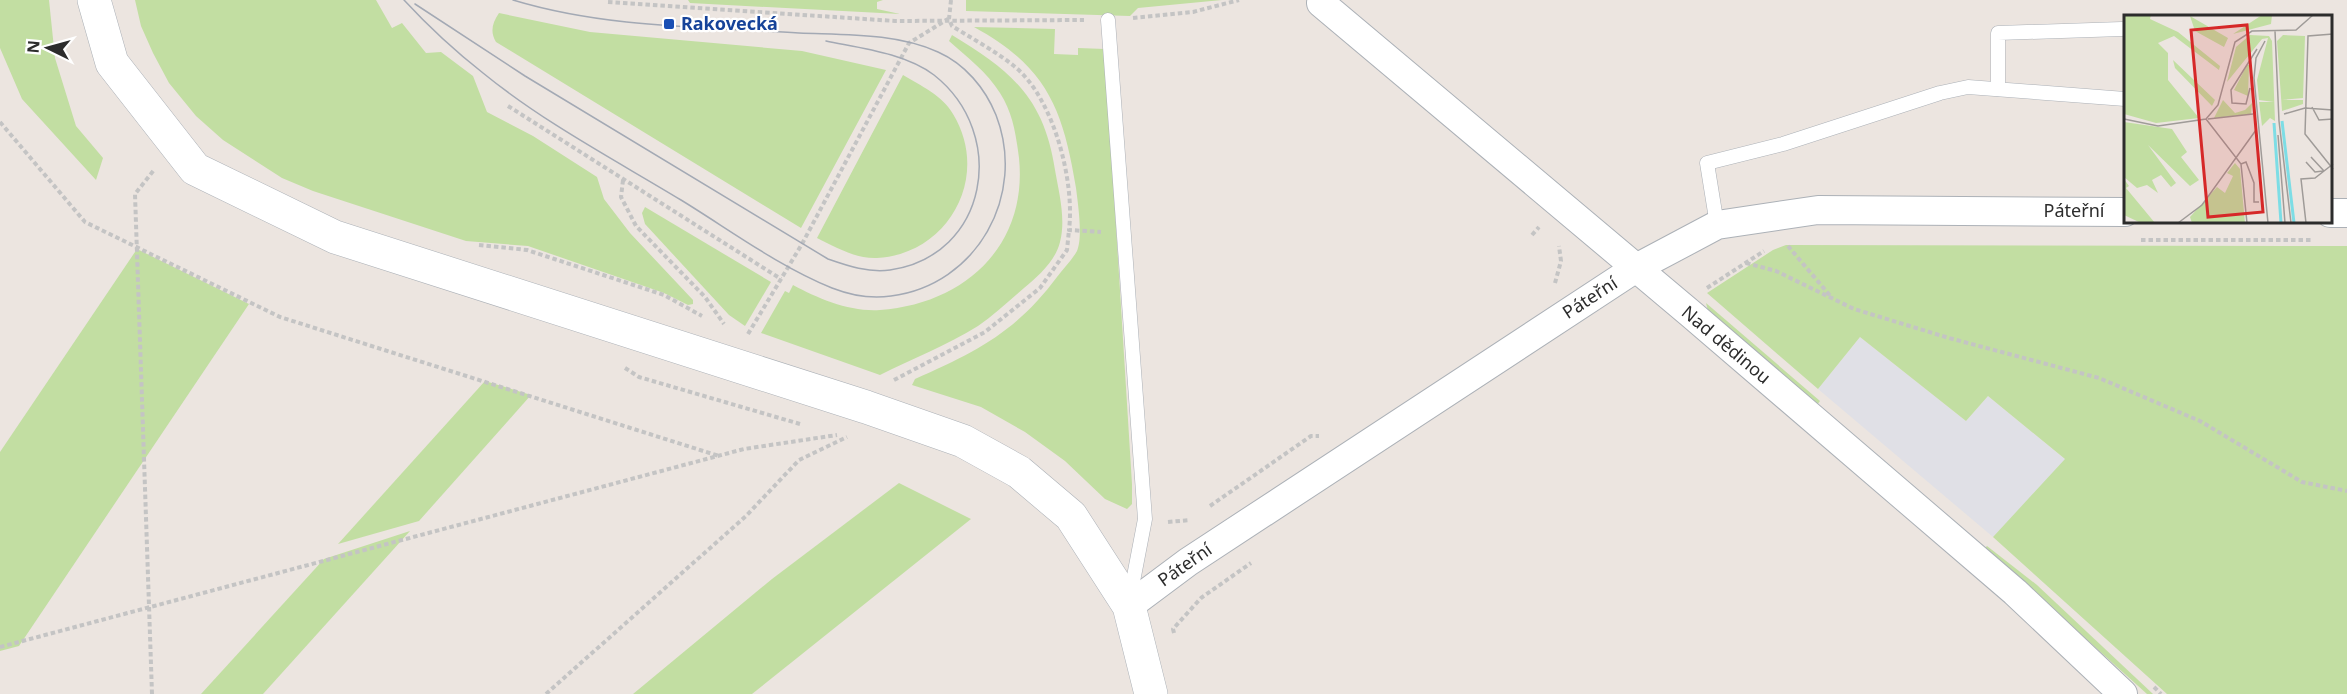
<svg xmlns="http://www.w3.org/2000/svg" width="2347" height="694" font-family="'Noto Sans',sans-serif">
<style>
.industrial{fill:#e0e0e6}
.green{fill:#c2dea2}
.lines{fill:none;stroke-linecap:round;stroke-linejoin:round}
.service-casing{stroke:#acb1b7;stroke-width:15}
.minor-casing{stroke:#acb1b7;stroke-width:30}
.secondary-casing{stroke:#acb1b7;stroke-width:34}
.path{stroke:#c4c4c4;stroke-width:4;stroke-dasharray:4.5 3;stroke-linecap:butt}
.service{stroke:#fff;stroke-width:14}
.minor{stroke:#fff;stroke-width:28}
.secondary{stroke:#fff;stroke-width:33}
.tram{stroke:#a3a9b4;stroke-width:1.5}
.transit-dot{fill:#1a4fb4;stroke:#fff;stroke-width:2}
.labels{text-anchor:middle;stroke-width:4.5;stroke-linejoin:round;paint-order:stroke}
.transit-label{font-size:18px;font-weight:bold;fill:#164399;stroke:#fff;text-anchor:start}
.street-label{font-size:18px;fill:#2c2c2c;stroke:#fff}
.inset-river{fill:none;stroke:#7ddde5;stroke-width:3}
.inset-road{fill:none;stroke:#9f9b98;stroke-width:1.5}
.view{fill:#d62828;fill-opacity:0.15;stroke:#d62828;stroke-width:3}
.inset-edge{fill:none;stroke:#2c2c2c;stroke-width:3}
</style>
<rect width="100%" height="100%" fill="#ece5e0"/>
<path class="industrial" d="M1860,337l106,84 22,-25 78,64 -73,77 -175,-148z"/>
<g class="green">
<path d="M0,0h49l6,58 21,68 27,32 -7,22 -74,-81 -22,-51z"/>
<path d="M135,0h241l16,28 10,-5 24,30 15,-1 32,24 14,36 46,24 64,41 7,22 26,34 63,67v4l-5,1 -24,-12 -136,-47 -62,-5 -153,-50 -31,-13 -59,-38 -27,-24 -27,-33 -16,-30 -12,-27z"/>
<path d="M688,0h195l-6,2v7l23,5 -210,-11z"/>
<path d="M966,0h256l-84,8 -8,8 -164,-5z"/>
<path d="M499,13l91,19 212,19 84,19 -85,158 -305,-186c-6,-10 -4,-19 3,-29z"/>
<path d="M974,27l81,2 -1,25 24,1v-7l27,1 27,435v20l-5,5 -22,-10 -40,-38 -40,-29 -44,-25 -69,-22 3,-6c61,-27 101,-47 142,-102 6,-8 15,-17 20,-26 6,-14 1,-47 -1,-63 -13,-79 -29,-121 -102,-161z"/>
<path d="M952,35c59,36 92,62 103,135 4,23 11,49 5,72 -5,20 -22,34 -36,46 -15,13 -30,27 -46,38 -31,19 -66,33 -98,49l-119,-42 24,-42 4,2 4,-8c26,14 57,27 87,25 84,-6 148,-64 139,-152 -3,-23 -6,-45 -19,-65 -13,-21 -33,-36 -51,-52z"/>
<path d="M903,75c18,11 39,20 50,39 38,62 -4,140 -76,144 -21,1 -42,-11 -60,-20z"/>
<path d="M645,207l126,75 -26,44 -16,-11 -84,-91 -3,-11z"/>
<path d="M1786,245l561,1v448h-180l-174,-157 72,-78 -77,-63 -22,25 -106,-84 -42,52 -111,-96 66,-43z"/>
<path d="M137,249l112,55 -230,342 -19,5v-199z"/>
<path d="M1706,303l114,98 -3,4 -108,-90z"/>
<path d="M485,381l46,14 -112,126 -81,23z"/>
<path d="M899,483l72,36 -219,175h-119l139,-115z"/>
<path d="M410,531l-147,163h-62l123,-135z"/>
<path d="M1987,546l50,39 116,109h-6l-162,-146z"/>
</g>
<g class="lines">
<g class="service-casing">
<g id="service">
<path d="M1108,20l37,499 -15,78"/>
<path d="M1998,89v-56l124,-4"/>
<path d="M1717,225l-10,-62 76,-19 157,-51 28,-6 157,12"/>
</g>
</g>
<g class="minor-casing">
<g id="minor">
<path d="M1321,3l370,311 324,278 108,102"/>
<path d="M2330,213h17"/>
<path d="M1129,606l59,-44 448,-294 81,-43 101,-15 307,2"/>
</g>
</g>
<g class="secondary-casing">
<path id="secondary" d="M94,0l18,63 83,106 140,68 531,170 97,34 56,31 52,44 58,90 22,88"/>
</g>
<g class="path">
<path d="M951,0l-2,19 3,7c21,13 43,25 62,40 40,32 61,116 55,164l32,2"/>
<path d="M608,2l287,19 189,-1"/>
<path d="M1133,18l60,-6 46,-12"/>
<path d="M508,106l273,173"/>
<path d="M0,122l85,100 195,95 439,139"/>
<path d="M623,180l-2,17 15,29 69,71 19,27"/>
<path d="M1532,235l7,-8"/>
<path d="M2141,240h172"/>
<path d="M479,245l48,5 137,45 38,21"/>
<path d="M1788,246l44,52"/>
<path d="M1746,263l30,8 78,38 95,29 150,40 101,43 102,61 45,9"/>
<path d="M1555,283l6,-22 -2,-15"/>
<path d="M1707,288l57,-37"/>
<path d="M748,334l54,-90 107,-201 39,-24"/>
<path d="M625,368l14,9 161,47"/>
<path d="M894,380l91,-48 55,-44 27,-38 2,-20"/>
<path d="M1210,506l101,-70h8"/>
<path d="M1168,522l22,-2"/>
<path d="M1174,633l-1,-4 28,-31 50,-35"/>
<path d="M0,647l744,-198 93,-14"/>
<path d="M2154,687l7,7"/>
<path d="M152,694l-17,-500 19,-24"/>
<path d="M546,694l200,-178 53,-56 48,-23"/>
</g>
<use href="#service" class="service"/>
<use href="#minor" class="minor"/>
<use href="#secondary" class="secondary"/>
<g class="tram">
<path d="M404,0c24,26 51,51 79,73 60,49 132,87 198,127 49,30 97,66 151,88 18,7 40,11 59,8 86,-11 136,-101 105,-181 -11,-27 -31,-51 -58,-63 -42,-19 -93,-17 -139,-19 -95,-6 -194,-5 -286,-33"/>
<path d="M415,4l110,72 303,183c20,7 41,14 62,11 98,-14 119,-136 44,-195 -29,-22 -74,-27 -108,-34"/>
</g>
</g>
<rect class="transit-dot" x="663" y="18" width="12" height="12" rx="3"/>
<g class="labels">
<g class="transit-label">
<text x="681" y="30">Rakovecká</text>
</g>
<g class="street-label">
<text x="2074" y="217">Páteřní</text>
<text transform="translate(1590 298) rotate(-33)" y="6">Páteřní</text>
<text transform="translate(1726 345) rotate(40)" y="6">Nad dědinou</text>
<text transform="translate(1185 565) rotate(-35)" y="6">Páteřní</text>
</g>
</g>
<g transform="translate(2124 15)">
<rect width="208" height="208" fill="#ece5e0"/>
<path d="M0,0h27l-1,4 28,13 42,34 -1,4 -45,-34 -16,7 10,10v27l31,38 -43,5 -32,-9zM138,0h10l-1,9 -38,10zM66,1l38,22 -4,9 -29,-16zM126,20l19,1 3,5 3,80 -5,-3 -8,8 -3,-24h15l-15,-2 -2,-20 11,-42 -6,1 -35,43 9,-35zM159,20l22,1 -2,62 -21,2h21v4l-21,7 -5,-70zM49,45l42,40 -3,6 -37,-38zM123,50h2l-1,31 -14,-6zM99,85l12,13 10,-3 7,-7 -1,11 -37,4zM0,107l48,7 15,23 -6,5 18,23 -9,6 -42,-41 28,38 -5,4 -10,-12 -9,5 6,13 -11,-8 -10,3 -13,-11zM111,148l5,6 5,54h-53l-2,-6 27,-30 8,6 8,-17 -6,-3zM0,164l5,7 -3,2 29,35h-14l-17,-8z" fill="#c2dea2"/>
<path class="inset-river" d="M158,106l12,102M150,108l7,100"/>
<path class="inset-road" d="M151,16l4,90 12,102M209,19l-25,2 -3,98 28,35M141,26l-9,17 -2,20 14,145M126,73l-4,16 -14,-1 -1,-13 26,-41M188,92l7,13 14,-1M160,99l21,-6 28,2M0,104l34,7 48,-7 12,-14 17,-63 17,-11 44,-1 17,-15M82,104l35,45 6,59M84,104l45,-5M154,120l7,88M187,142l13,14M182,147l9,10 8,-1M117,149l5,-2 8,21v19h5M54,208l24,-18 54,-75M182,208l-5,-44 14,-1 18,-14"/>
<path class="view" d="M123,10l16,187 -55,5 -17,-187z"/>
<rect width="208" height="208" class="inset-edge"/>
</g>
<g transform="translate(48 48) rotate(275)" stroke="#ffffff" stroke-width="4.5" paint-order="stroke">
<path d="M0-4.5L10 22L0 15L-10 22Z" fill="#2c2c2c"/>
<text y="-9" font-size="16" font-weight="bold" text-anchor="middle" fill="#2c2c2c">N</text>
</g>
</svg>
